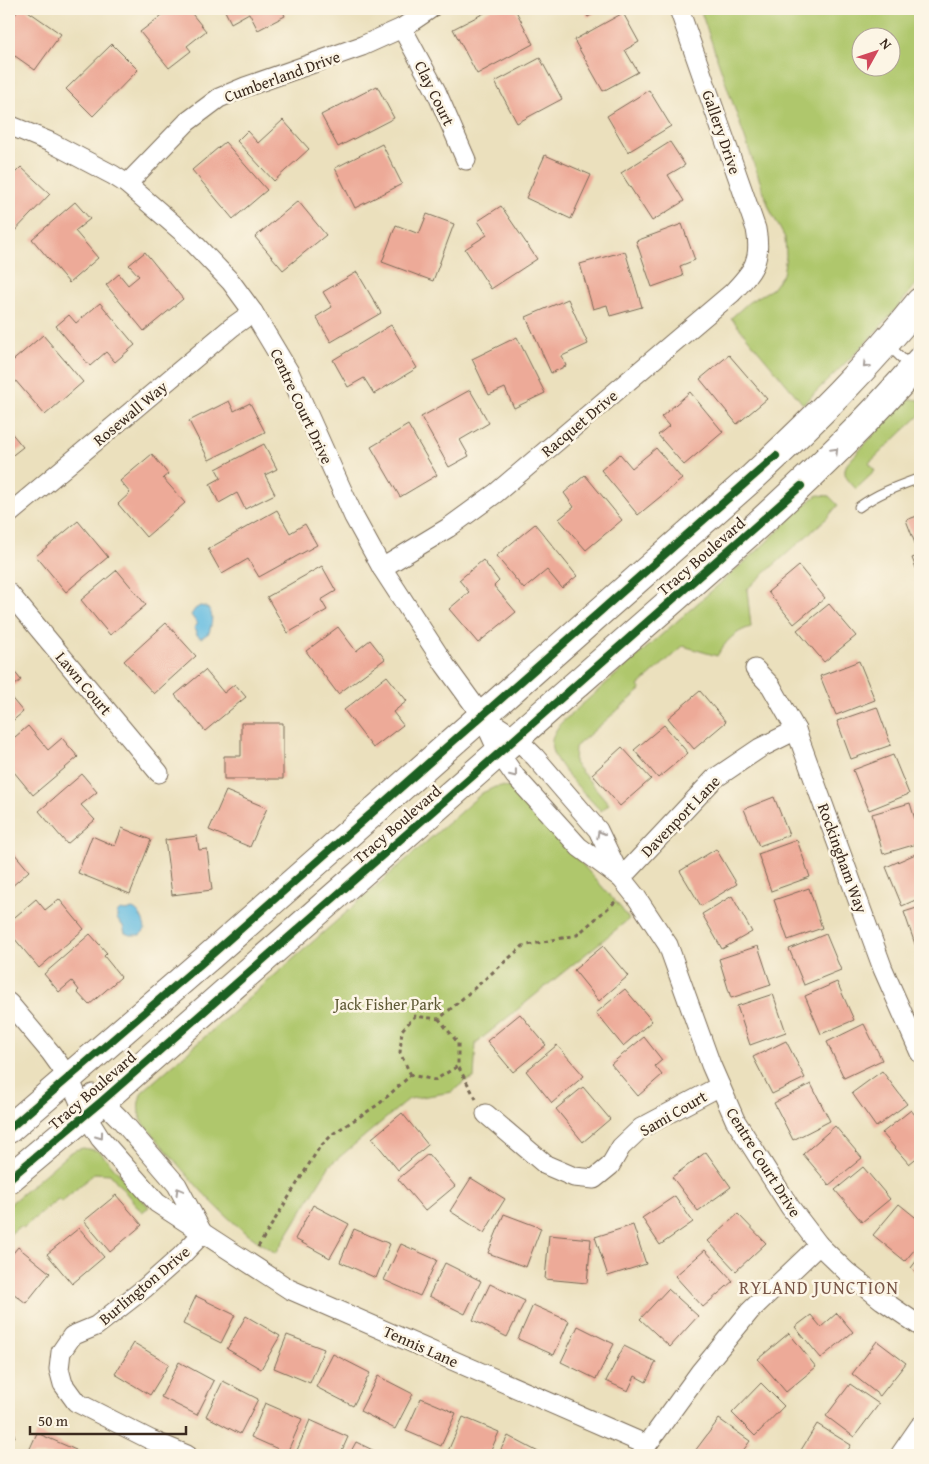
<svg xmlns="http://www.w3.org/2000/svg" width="929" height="1464" font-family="'Gentium Book Plus',serif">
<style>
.green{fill:#afc76c;stroke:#757845;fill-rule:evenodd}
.water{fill:#64bce1;stroke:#507380}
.building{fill:#edaa98}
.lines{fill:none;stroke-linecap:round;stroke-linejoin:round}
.lane-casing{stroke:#796a56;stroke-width:11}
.street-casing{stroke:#796a56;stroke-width:21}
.primary-casing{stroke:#796a56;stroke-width:30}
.path{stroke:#796a56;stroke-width:3;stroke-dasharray:4 4;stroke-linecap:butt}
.lane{stroke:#fff;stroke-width:9}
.street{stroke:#fff;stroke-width:19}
.primary{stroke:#fff;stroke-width:28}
.cycleway-casing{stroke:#fcf5e5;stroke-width:11}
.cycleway{stroke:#1b5e20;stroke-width:8}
.oneway{stroke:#a79f9a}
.labels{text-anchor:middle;stroke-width:5;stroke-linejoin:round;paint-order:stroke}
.street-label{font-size:16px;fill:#3b2a1e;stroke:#fcf5e5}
.park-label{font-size:16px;fill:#5e5935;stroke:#fcf5e5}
.neighbourhood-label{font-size:18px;letter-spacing:1px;fill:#795749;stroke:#fcf5e5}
</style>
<rect width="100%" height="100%" fill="#fcf5e5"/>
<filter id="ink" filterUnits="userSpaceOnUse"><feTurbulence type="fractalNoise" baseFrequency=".02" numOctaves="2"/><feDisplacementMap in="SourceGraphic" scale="10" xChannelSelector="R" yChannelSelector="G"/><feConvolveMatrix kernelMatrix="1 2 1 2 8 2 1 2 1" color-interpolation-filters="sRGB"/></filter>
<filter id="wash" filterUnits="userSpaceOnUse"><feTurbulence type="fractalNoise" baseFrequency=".0096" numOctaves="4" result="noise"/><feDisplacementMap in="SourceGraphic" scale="20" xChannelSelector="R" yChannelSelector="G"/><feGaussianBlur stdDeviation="1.12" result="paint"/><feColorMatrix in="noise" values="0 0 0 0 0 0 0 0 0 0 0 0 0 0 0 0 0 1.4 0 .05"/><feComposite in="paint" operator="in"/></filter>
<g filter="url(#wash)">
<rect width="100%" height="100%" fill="#ebe0bd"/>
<g class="green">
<path d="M700,9h220v270c-34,46 -75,85 -117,125l-72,-86 18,-16 23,-13 11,-15 3,-18 -1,-18 -15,-28zM862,38h30v30h-30z"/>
<path d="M912,399l8,1v15l-51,48 6,8 -19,18c-7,-8 -15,-14 -9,-25l56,-62z"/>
<path d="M818,495l11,1 9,9 -11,13 -80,71 4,38c-17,5 -25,14 -34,29l-34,-10 -45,40 3,4 -66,57 -1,16 35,41 -8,7c-12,-13 -47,-47 -49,-62 -2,-10 3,-18 9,-26l196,-172 55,-52z"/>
<path d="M502,786l7,2 11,6 101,114 8,11 -153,124 -2,35 -9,3 -13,11 -43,7 -79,66 -54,88c-54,-31 -92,-82 -132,-129 -7,-11 -7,-20 -2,-32l340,-299 13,-6z"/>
<path d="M83,1148l16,3 50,56 -7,5 -32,-38 -15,-1 -34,29 -3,-3 -35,29 -3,-2 -11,9v-30l58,-50 8,-5z"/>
</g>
<g class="water">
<path d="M200,606c16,1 12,17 9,27l-8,5 -4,-3 -3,-7 3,-3 -1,-3 -5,-7 4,-6z"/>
<path d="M132,909c7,1 13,14 13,21l-5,5h-10l-5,-2 -2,-7 -6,-7v-6l3,-3 7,1z"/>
</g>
<g id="blocks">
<g class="building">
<path d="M19,9h6l36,25 -26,36 -20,-14 -6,9v-42z"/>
<path d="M170,9h18l18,22 -19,15 4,5 -22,17 -29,-36z"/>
<path d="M224,9h58l3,7 -27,14 -9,-17 -18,10z"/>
<path d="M492,9h23l18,35 -56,30 -24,-45z"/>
<path d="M583,9h18l-13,8z"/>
<path d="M623,13l16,29 -14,8 13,22 -35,19 -29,-51z"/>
<path d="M112,44l26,26 -45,46 -27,-27z"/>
<path d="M540,58l22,41 -45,24 -22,-41z"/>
<path d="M377,86l17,32 -56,29 -17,-32z"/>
<path d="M649,90l22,36 -43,26 -21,-36z"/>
<path d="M283,120l26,29 -35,32 -37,-40 10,-10 11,12z"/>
<path d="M225,142l42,48 -34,29 -41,-49z"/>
<path d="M670,142l15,23 -17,10 16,26 -32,20 -31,-48z"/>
<path d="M382,144l20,40 -47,24 -20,-40z"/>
<path d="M545,155l46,20 -20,44 -45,-21z"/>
<path d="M21,167l29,27 -41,43v-58z"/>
<path d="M298,201l28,34 -43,35 -28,-33z"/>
<path d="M75,202l15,17 -15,12 23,27 -29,25 -37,-44z"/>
<path d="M501,206l36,53 -46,30 -26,-40 22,-14 -9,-14z"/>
<path d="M427,214l27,10 -21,57 -51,-19 14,-37 23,9z"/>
<path d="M682,224l13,36 -15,6 3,10 -31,11 -16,-46z"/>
<path d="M625,251l17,56 -32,9 -3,-11 -14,4 -13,-45z"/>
<path d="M145,252l38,47 -39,32 -38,-46 13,-11 9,11 11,-9 -10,-11z"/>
<path d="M357,272l24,41 -50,29 -15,-25 16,-10 -9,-15z"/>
<path d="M568,299l20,45 -26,12 4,10 -15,7 -25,-56z"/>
<path d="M100,303l35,42 -20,17 -9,-10 -16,14 -34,-40 13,-11 7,8z"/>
<path d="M391,325l26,43 -43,26 -10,-16 -16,9 -15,-27z"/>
<path d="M43,335l40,47 -38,33 -36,-42v-9z"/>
<path d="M517,337l28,56 -31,15 -9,-20 -16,7 -17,-36z"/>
<path d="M729,355l38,44 -30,25 -37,-45z"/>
<path d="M470,390l19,33 -29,17 9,16 -20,11 -28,-50z"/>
<path d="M690,392l33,40 -39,33 -26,-30 11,-9 -8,-9z"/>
<path d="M229,401l5,10 16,-8 15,29 -56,28 -20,-39z"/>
<path d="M408,425l29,50 -37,22 -29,-50z"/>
<path d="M9,430l14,17 -14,11z"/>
<path d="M264,444l13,25 -12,6 10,19 -30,15 -8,-16 -18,10 -9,-19 11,-6 -5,-9z"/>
<path d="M656,448l26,31 -44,36 -37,-45 19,-16 12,14z"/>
<path d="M152,454l16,20 -5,4 22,25 -39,34 -28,-33 12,-11 -10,-12z"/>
<path d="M585,475l37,45 -36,30 -27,-31 15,-12 -10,-14z"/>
<path d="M277,510l13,23 15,-9 12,21 -58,32 -11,-18 -26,15 -14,-25z"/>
<path d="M920,515v29l-4,2 -10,-26z"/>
<path d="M78,521l30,36 -42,35 -30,-36z"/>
<path d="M535,524l42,52 -15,12 -15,-18 -23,19 -28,-33z"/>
<path d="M920,555v23l-8,-20z"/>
<path d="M483,560l16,21 -5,5 22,26 -38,31 -29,-34 20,-17 -10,-12z"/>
<path d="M322,566l14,25 -15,9 6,10 -39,23 -21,-36z"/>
<path d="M799,566l26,32 -31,26 -26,-32z"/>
<path d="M117,570l29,35 -36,30 -29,-35z"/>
<path d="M829,604l27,32 -32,26 -27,-32z"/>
<path d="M166,623l30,33 -42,38 -30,-33z"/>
<path d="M338,627l18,24 14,-11 15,19 -47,35 -32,-43z"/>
<path d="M859,661l16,39 -39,15 -16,-39z"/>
<path d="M9,665l12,15 -12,10z"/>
<path d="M205,670l19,23 11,-9 11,13 -41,34 -30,-36z"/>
<path d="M387,676l20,25 -14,11 10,13 -30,23 -29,-38z"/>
<path d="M700,691l26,31 -32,27 -26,-31z"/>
<path d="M9,695l14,17 -14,12z"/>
<path d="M877,707l14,38 -40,14 -14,-38z"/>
<path d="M241,723h42v56h-59v-23h17z"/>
<path d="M664,725l24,28 -30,25 -24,-28z"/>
<path d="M28,726l20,24 14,-12 16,19 -45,38 -24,-29v-24z"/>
<path d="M622,747l29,32 -31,27 -28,-32z"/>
<path d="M893,755l16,39 -40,16 -16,-40z"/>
<path d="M82,774l15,18 -16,13 14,15 -28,24 -28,-33z"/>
<path d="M226,791l41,17 -17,39 -41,-17z"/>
<path d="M774,797l15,38 -30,11 -15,-37z"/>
<path d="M910,803l10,33v7l-37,11 -11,-40z"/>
<path d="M122,828l29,12 -21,54 -52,-21 14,-37 23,10z"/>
<path d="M197,836l2,14 8,-1 5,41 -40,5 -7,-55z"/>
<path d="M797,840l13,37 -39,14 -13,-37z"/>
<path d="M9,847l20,24 -20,18z"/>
<path d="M716,849l21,35 -36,22 -21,-35z"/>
<path d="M920,852v46l-18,8 -16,-39z"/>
<path d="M809,888l13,40 -34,12 -14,-40z"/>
<path d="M732,896l20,36 -30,17 -20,-35z"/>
<path d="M36,899l9,11 14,-11 25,30 -45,39 -30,-36v-10z"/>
<path d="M920,907v42l-3,1 -13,-38z"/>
<path d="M90,934l17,19 -3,3 17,21 -32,28 -12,-13 2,-2 -7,-9 -13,11 -15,-18z"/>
<path d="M826,934l15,36 -37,15 -15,-36z"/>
<path d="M603,946l25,30 -29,25 -25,-31z"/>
<path d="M758,946l13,39 -40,13 -12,-39z"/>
<path d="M837,982l17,38 -33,14 -16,-38z"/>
<path d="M625,989l27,32 -29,25 -27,-33z"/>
<path d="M773,994l13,38 -36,13 -13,-39z"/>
<path d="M520,1014l26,31 -33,27 -26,-31z"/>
<path d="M864,1024l18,36 -38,18 -17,-36z"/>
<path d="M644,1037l18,23 -7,6 7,9 -24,21 -27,-32z"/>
<path d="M786,1041l19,37 -33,16 -19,-37z"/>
<path d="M557,1045l27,31 -32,27 -26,-32z"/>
<path d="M882,1071l25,33 -31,23 -24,-34z"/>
<path d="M811,1084l19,37 -37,19 -19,-37z"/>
<path d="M583,1087l27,32 -27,23 -27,-33z"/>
<path d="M911,1110l9,11v34l-11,9 -27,-31z"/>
<path d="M402,1113l26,32 -30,25 -26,-32z"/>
<path d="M835,1126l27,32 -33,27 -26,-31z"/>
<path d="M706,1152l25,35 -33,24 -26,-34z"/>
<path d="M428,1154l27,32 -30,25 -27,-32z"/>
<path d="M863,1167l27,32 -28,23 -27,-32z"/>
<path d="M471,1178l34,21 -21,34 -34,-22z"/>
<path d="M116,1195l26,30 -32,27 -26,-31z"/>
<path d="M675,1196l18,26 -33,23 -18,-27z"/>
<path d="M899,1204l21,17v22l-15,18 -32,-26z"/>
<path d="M313,1205l36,19 -19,34 -35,-19z"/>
<path d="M504,1214l37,14 -15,39 -38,-14z"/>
<path d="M738,1214l28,29 -30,28 -28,-30z"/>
<path d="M633,1225l13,39 -38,12 -13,-39z"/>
<path d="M79,1228l25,29 -32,27 -25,-30z"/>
<path d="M354,1229l36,15 -14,34 -36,-16z"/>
<path d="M549,1235l42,4 -4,44 -42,-4z"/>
<path d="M401,1244l36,16 -17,36 -36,-16z"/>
<path d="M18,1247l32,26 -24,30 -17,-13v-32z"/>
<path d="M705,1250l28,31 -30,26 -28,-31z"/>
<path d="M920,1256v20l-9,-8z"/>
<path d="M445,1263l36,18 -16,33 -36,-18z"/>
<path d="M490,1284l35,17 -18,36 -34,-17z"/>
<path d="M668,1289l30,27 -28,31 -30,-28z"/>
<path d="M196,1296l39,19 -14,28 -38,-19z"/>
<path d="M533,1305l36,16 -15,34 -36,-16z"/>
<path d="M837,1313l16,19 -32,26 -26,-31 16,-12 10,12z"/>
<path d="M246,1316l34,20 -19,33 -34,-20z"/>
<path d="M578,1326l36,18 -18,35 -35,-17z"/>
<path d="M789,1333l27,34 -30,25 -28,-33z"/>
<path d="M287,1335l37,14 -14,34 -36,-15z"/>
<path d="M877,1341l29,22 -26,33 -28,-22z"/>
<path d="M134,1343l35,21 -19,31 -35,-21z"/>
<path d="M624,1346l32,16 -10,20 -11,-6 -7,15 -22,-10z"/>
<path d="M333,1354l37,19 -17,33 -37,-19z"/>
<path d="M179,1362l35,19 -17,34 -36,-18z"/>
<path d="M378,1376l35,18 -18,35 -35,-18z"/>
<path d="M223,1381l35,18 -18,35 -34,-18z"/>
<path d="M761,1383l23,23 -29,30 -23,-23z"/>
<path d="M850,1384l29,20 -25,33 -28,-21z"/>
<path d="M421,1398l35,15 -15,33 -35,-15z"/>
<path d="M265,1403l37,16 -15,34 -36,-16z"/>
<path d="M463,1417l36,15 -10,23h-32l-9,-4z"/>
<path d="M9,1419l6,18 -6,2z"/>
<path d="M719,1419l31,22 -10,14h-39l-6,-4z"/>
<path d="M310,1420l38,17 -8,18h-45z"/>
<path d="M817,1424l34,21 -6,10h-47z"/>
<path d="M37,1433l39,17 -2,5h-47z"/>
<path d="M508,1436l36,19h-46z"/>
<path d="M356,1442l27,13h-34z"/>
</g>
</g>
</g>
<g filter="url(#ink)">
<use href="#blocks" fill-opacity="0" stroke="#796a56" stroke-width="1"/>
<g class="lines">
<g class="lane-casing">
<g id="lane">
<path d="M887,344l25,24"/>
<path d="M859,507c19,-14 39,-21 61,-29"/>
</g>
</g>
<g class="street-casing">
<g id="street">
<path d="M402,28l34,63 30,69"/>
<path d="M9,125l41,17 63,33 14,9 60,52 44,46 22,30 36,60 65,145 28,51 63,97 37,51 17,37 16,23 64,71 42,31"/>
<path d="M127,184l60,-62 32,-24 26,-11 117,-41 40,-18 28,-19"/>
<path d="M9,514l223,-187 21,-15"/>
<path d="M382,568l66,-40 48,-35 236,-200c21,-22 30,-32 24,-64l-77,-220"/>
<path d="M9,593l150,180"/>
<path d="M755,669l16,17 25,44 87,239 37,84"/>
<path d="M482,716l34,22 19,19 63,73 23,48 16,20 31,47 43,120 24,55 55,87 29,38 28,27 35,28 38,26"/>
<path d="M621,878l93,-99 46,-31 36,-18"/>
<path d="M9,1003l42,50 18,25 16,36 15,24 57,65 132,86 358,156"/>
<path d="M93,1094l9,7 19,19 56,65 25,47"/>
<path d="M486,1114l60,51 28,12 20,2 16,-13 11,-19 20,-19 79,-42"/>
<path d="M187,1455l-36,-15 -75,-38 -13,-18 -4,-15 2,-17 11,-16 24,-10 49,-38 36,-32 21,-22"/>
<path d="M642,1455l5,-10 53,-73 50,-61 69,-66"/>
<path d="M900,1455l20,-29"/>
</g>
</g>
<g class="primary-casing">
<g id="primary">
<path d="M9,1129l201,-173 543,-479c59,-55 117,-112 167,-175"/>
<path d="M9,1179l93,-78 649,-570c59,-54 117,-109 169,-170"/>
</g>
</g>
<g class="path">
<path d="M411,1075l-11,-22 2,-23 13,-14 24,3"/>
<path d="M476,1099l-18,-33v-23l-19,-24 84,-73 54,-11 39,-34"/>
<path d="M258,1247l61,-99 15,-15 45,-29 32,-29 24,5 23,-14"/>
</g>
<use href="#lane" class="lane"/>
<use href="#street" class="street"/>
<use href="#primary" class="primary"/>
<g class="cycleway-casing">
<g id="cycleway">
<path d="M9,1129l201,-173 566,-500"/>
<path d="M9,1179l93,-78 397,-348 302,-267"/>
</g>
</g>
<use href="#cycleway" class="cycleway"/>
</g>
<defs><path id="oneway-chevron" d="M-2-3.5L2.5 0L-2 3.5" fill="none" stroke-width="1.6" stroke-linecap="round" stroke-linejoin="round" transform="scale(1.25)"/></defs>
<g class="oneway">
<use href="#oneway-chevron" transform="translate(866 365) rotate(133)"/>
<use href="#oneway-chevron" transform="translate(835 451) rotate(-45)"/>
<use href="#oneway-chevron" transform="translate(514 774) rotate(52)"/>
<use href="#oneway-chevron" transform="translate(600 834) rotate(-118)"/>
<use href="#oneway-chevron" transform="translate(100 1136) rotate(54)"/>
<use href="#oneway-chevron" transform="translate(179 1191) rotate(-120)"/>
</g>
</g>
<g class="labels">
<g class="street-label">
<text transform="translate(282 76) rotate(-20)" y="6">Cumberland Drive</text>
<text transform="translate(435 93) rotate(64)" y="6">Clay Court</text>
<text transform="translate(722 132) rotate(71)" y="6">Gallery Drive</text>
<text transform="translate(302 406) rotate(65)" y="6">Centre Court Drive</text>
<text transform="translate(130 413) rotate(-40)" y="6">Rosewall Way</text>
<text transform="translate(579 423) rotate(-40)" y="6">Racquet Drive</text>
<text transform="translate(701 556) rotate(-41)" y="6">Tracy Boulevard</text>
<text transform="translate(84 683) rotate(50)" y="6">Lawn Court</text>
<text transform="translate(680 816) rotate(-46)" y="6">Davenport Lane</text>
<text transform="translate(397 824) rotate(-41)" y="6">Tracy Boulevard</text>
<text transform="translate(843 858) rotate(70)" y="6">Rockingham Way</text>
<text transform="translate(92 1090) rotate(-41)" y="6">Tracy Boulevard</text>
<text transform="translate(673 1113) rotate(-30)" y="6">Sami Court</text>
<text transform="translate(764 1162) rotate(58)" y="6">Centre Court Drive</text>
<text transform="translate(144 1285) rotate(-40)" y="6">Burlington Drive</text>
<text transform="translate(421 1346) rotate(24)" y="6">Tennis Lane</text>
</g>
<g class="park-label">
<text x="388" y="1010">Jack Fisher Park</text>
</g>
<g class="neighbourhood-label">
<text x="819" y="1294">RYLAND JUNCTION</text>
</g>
</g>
<rect width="929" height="1464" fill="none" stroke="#fcf5e5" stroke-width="30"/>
<g transform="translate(876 52) rotate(50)"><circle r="24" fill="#fcf5e5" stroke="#afa495"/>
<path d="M0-4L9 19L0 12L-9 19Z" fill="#d1495b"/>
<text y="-8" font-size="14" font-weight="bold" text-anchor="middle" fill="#3b2a1e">N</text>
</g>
<path d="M30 1426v8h156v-8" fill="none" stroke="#3b2a1e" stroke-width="2.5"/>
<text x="38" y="1426" font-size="15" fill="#3b2a1e" stroke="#fcf5e5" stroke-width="4" paint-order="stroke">50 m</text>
</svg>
